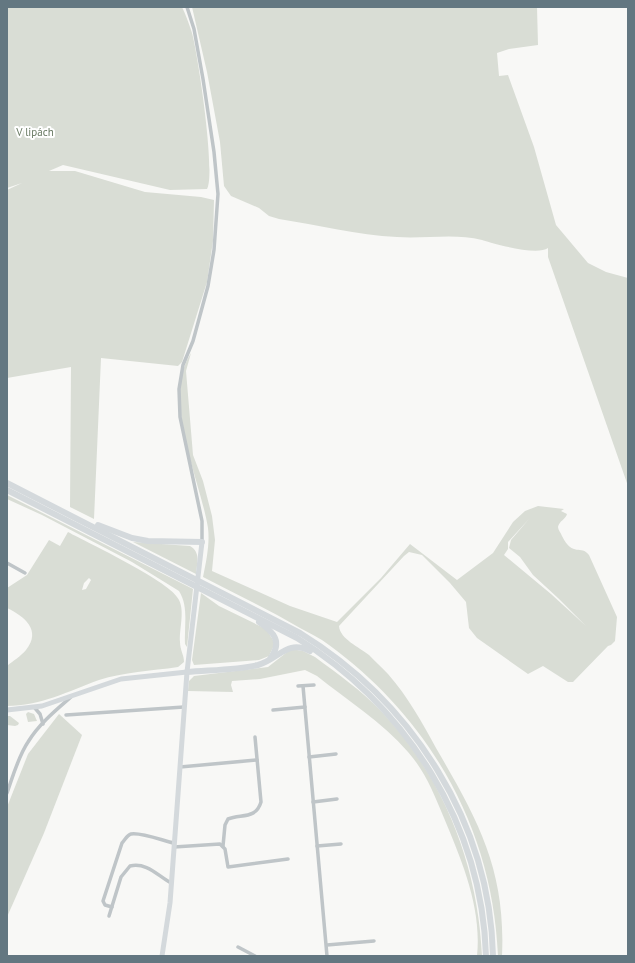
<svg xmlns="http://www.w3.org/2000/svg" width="635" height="963" font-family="'PT Sans',sans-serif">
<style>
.green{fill:#d9ddd5;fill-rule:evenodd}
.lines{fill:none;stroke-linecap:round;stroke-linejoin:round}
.street{stroke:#bfc5c8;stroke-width:3.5}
.secondary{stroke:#d4d9dc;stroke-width:5}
.highway{stroke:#d4d9dc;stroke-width:6}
.labels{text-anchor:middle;stroke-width:4;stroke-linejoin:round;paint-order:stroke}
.park-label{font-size:11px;fill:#687962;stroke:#fff}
</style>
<rect width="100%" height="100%" fill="#f8f8f6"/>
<g class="green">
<path d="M7,7h175c4,8 7,17 10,26 6,22 24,140 15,156l-37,1 -107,-25 -14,6h26l70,21 56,5 13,3 -1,41 -6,41 -25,80 -4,4 -77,-8 -7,161 -24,-12 1,-140 -64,11v-188l15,-7 -15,5z"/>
<path d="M192,7h345l1,38 -29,4 -12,4 2,23 9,-1 26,72 22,78 32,38 18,9 22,6v208l-80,-229v-9c-11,8 -53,-4 -66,-8 -27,-7 -57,-1 -85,-3 -40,-2 -79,-12 -118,-18l-10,-3 -10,-8 -28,-12 -7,-10 -4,-44 -13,-70z"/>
<path d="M191,353l-5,18 7,84 10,26 9,35 3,24 -3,31 78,35 47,16 44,-44 29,-34 47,36 36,-27 20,-31 12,-11 13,-5 26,3 -3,2 6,3c-1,5 -8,7 -9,13 0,3 3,6 4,9 11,22 19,8 27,19l28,62 -2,24 -4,4 -3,1 -35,36h-5l-25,-16 -15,8 -51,-36 -8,-10 -3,-26 -16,-19 -28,-28 -13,-3 -5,4 -65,70c1,13 20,21 30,29 6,6 13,13 19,19 20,23 34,48 48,74 42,72 70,122 66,208h-4c-5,-127 -68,-237 -169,-311 -9,-7 -20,-12 -29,-17 -32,-19 -65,-34 -97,-51 3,-15 7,-33 5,-49 -8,-50 -47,-128 -17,-175zM529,519l-18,21 -2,8 11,9 13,18 25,23 28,28 -35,-32 -47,-39 4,-6v-7z"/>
<path d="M7,495l186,94 -6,58 -2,-3c-1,-18 4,-37 -6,-53l-47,-29 -90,-47 -35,-16z"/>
<path d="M68,532c20,11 104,50 111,68 6,12 0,29 1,42 0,8 4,13 4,20l-6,5c-27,4 -54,5 -79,13 -30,11 -59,26 -92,26v-40c6,-5 14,-10 19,-16 16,-20 -2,-34 -19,-42v-20l20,-13 22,-35 11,6zM89,578l2,2 -5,9 -4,1 2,-7z"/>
<path d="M133,542l57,4c11,6 7,18 6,28z"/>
<path d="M201,593l18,13 47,23 9,14 -6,13 -10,4 -65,5 -2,-5z"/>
<path d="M291,649l12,2 12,6c23,17 47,34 66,54 63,66 97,155 101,245h-5c5,-48 -15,-95 -33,-138 -10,-24 -19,-47 -36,-66 -26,-30 -61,-52 -91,-76l-12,-6 -45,9 -28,2 -1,4 2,7 -45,-1 1,-10 5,-5 74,-9z"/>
<path d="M28,712l6,2 3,7 -9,1 -2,-8z"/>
<path d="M59,714l23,21 -38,98 -37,84v-110l21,-53z"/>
<path d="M7,716h3l9,7 -1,2 -3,1 -8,-1z"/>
</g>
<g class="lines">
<g class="street">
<path d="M187,7l7,22 9,50 11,73 4,42 -4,56 -6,36 -15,55 -10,24 -4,24 1,28 22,104v21"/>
<path d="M7,563l18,10"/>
<path d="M298,686l16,-1"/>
<path d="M303,686l24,270"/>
<path d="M34,707l6,7 3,10"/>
<path d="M273,710l32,-3"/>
<path d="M66,715l118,-8"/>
<path d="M309,757l27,-3"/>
<path d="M180,767l77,-7"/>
<path d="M7,793c6,-17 11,-36 21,-51 11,-18 28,-32 43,-45"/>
<path d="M313,802l24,-3"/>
<path d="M223,846l2,-21 3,-6c14,-5 28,0 33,-17l-6,-65"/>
<path d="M317,846l24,-2"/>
<path d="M174,847l46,-3 5,5 3,18 60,-8"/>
<path d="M112,907l-7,-2 -2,-4 19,-58c3,-3 5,-8 9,-9 10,-2 33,7 43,9"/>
<path d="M109,916l12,-39 9,-11c17,-4 28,10 41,17"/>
<path d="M327,945l47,-4"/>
<path d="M238,947l17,9"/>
</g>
<g class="secondary">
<path d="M7,710l35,-4 79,-27 66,-7"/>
<path d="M162,956l8,-53 17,-231 15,-130"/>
</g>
<g class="highway">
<path d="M7,483l293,150c112,69 190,189 193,323"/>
<path d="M7,490l290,148c110,69 185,186 189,318"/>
<path d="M98,525l34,13 16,3 54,1"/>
<path d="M259,622c15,10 24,20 11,37"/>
<path d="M187,672c22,-2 50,-2 71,-7 21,-6 29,-26 52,-14"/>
</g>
</g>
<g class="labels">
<g class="park-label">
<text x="35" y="136">V lipách</text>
</g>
</g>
<rect width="635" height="963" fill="none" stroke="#637781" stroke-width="16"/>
</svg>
